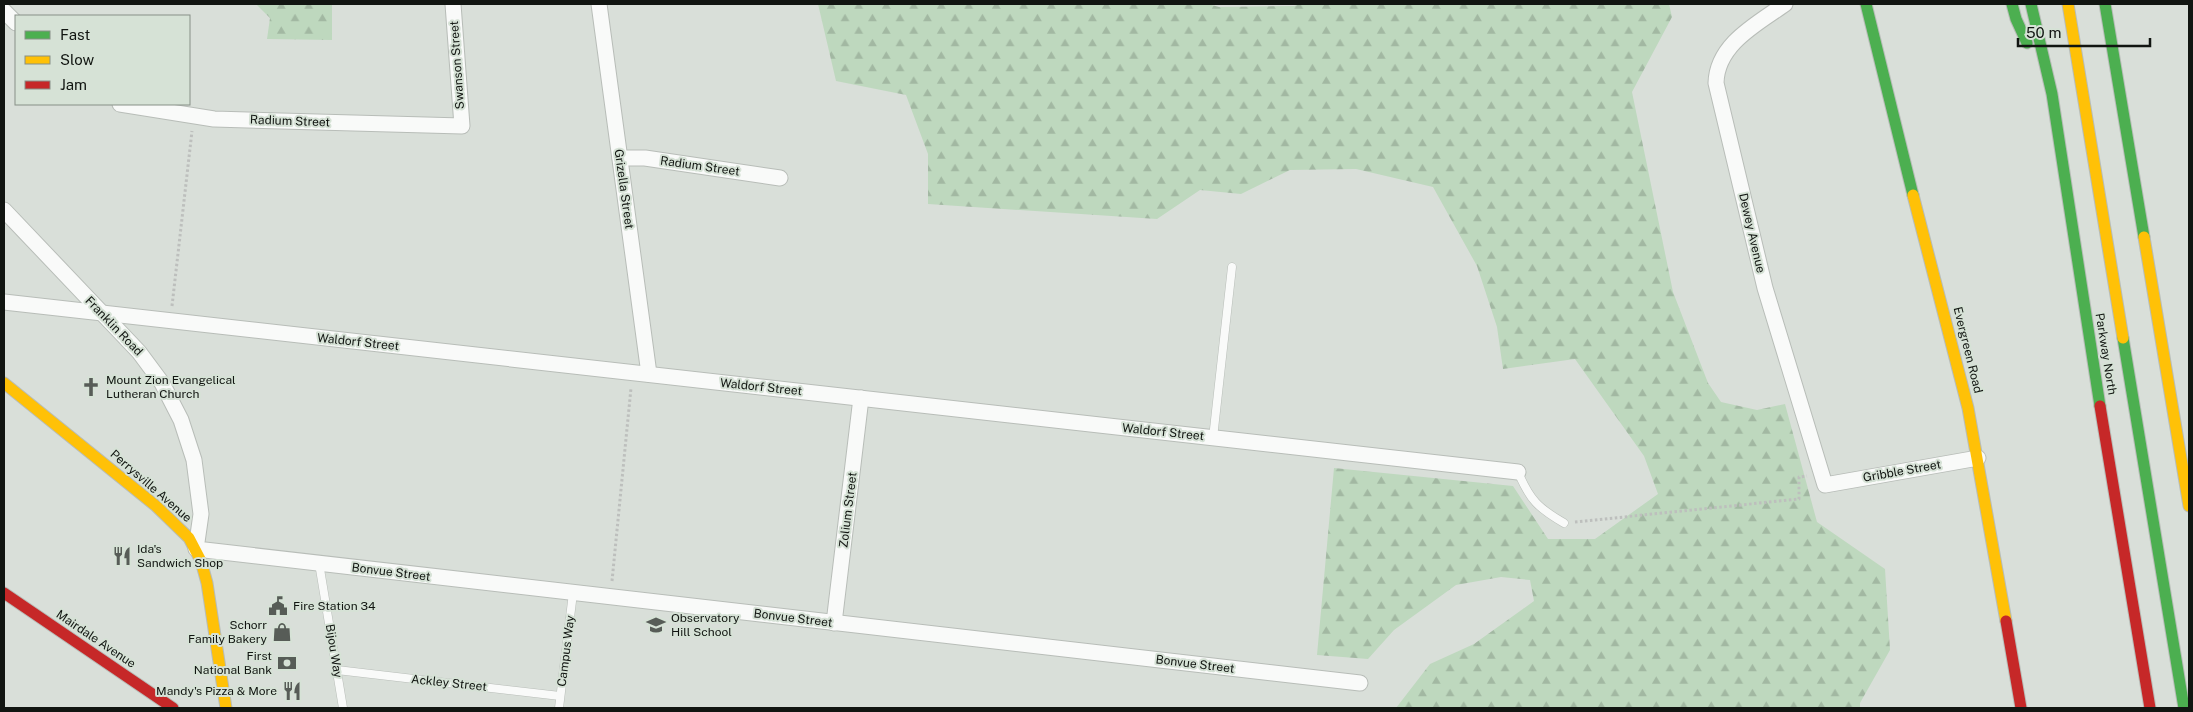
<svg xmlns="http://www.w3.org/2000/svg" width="2193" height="712" font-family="'Public Sans',sans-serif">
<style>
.forest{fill:url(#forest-firs)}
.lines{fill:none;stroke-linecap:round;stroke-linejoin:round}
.lane-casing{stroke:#b8bdb8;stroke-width:9}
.street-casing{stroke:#b8bdb8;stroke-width:17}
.fast-casing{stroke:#b8bdb8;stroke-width:13}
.slow-casing{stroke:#b8bdb8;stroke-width:13}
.jam-casing{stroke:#b8bdb8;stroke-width:13}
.path{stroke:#bdbfbd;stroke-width:3;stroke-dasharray:2.5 2.5;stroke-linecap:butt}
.lane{stroke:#f9faf9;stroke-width:8}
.street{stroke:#f9faf9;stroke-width:15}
.fast{stroke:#4caf50;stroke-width:11}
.slow{stroke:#ffc107;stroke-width:11}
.jam{stroke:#c62828;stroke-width:11}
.labels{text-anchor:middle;stroke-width:4;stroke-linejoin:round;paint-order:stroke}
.street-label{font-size:12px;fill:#111511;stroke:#d6e2d6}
.poi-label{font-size:12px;fill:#111511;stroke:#d6e2d6;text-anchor:start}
</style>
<defs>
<pattern id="forest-firs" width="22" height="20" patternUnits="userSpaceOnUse" patternTransform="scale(1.25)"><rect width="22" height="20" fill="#bed8be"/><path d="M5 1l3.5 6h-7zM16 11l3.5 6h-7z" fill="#a2b8a2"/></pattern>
</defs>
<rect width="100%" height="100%" fill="#d9dfd9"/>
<g class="forest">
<path d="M256,4h76v36l-65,-1 3,-21z"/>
<path d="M818,4h390l11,3 75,-1 7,-2h368l3,13 -40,75 41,200 35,91 13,19 36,8 28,-6 32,118 68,47 5,81 -30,53v5h-464l34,-44 44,-20 60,-43 -4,-21 -29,-3 -45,8 -62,45 -26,29 -51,-4 17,-187 179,18 35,53h47l63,-45 -14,-38 -69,-97 -72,10 -6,-42 -20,-61 -44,-79 -77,-18 -66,1 -49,24 -41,-4 -43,29 -229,-15v-50l-22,-59 -70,-14z"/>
</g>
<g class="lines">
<g class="lane-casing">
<g id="lane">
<path d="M1213,438l19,-171"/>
<path d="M1518,472c12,28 20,36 46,51"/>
<path d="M319,563l24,145"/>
<path d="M337,670l223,26"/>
<path d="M559,708l14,-115"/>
</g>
</g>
<g class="street-casing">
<g id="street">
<path d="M599,4l50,370"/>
<path d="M1785,4c-28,20 -68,40 -69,79l49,205 60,197 153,-27"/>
<path d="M4,11l12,12"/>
<path d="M120,104l94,15 248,7 -9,-122"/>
<path d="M620,158h25l135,20"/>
<path d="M4,210l135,142 23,31 19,37 13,40 7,54 -5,35 1164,134"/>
<path d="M4,302l1514,170"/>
<path d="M834,623l27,-225"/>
</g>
</g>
<g class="fast-casing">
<g id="fast">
<path d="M1866,4l47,191"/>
<path d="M2012,4l4,15 11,24"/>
<path d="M2031,4l21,90 48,312"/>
<path d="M2105,4l39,233"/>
<path d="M2123,338l61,370"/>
</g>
</g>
<g class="slow-casing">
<g id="slow">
<path d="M2068,4l55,334"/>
<path d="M1913,195l55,213 38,213"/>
<path d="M2144,237l45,269"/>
<path d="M4,383l152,123 33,32 12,23 6,22 19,125"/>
</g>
</g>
<g class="jam-casing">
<g id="jam">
<path d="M2100,406l50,302"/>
<path d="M4,593l169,115"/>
<path d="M2006,621l15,87"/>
</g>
</g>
<g class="path">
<path d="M172,306l20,-175"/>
<path d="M1575,522l224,-23v-22l8,-1"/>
<path d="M612,581l19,-193"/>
</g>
<use href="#lane" class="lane"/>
<use href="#street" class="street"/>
<use href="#fast" class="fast"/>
<use href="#slow" class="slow"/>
<use href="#jam" class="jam"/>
</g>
<defs>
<g id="church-bare" transform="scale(1.5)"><path d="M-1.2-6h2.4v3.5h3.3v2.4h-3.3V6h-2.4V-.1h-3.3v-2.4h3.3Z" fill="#575c57" stroke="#d6e2d6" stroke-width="2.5" paint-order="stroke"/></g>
<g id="restaurant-bare" transform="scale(1.5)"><path d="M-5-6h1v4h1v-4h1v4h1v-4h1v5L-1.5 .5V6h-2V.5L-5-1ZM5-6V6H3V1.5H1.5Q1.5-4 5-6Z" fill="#575c57" stroke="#d6e2d6" stroke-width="2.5" paint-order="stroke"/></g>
<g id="civic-bare" transform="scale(1.5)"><path d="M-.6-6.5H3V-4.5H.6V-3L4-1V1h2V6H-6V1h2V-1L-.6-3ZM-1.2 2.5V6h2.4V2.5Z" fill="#575c57" stroke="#d6e2d6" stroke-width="2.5" paint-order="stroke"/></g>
<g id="school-bare" transform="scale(1.5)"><path d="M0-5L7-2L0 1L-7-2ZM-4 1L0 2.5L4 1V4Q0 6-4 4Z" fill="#575c57" stroke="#d6e2d6" stroke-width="2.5" paint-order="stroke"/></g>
<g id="shop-bare" transform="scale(1.5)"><path d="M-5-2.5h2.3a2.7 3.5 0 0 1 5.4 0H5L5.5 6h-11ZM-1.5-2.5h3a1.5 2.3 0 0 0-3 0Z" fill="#575c57" stroke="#d6e2d6" stroke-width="2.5" paint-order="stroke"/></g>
<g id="bank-bare" transform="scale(1.5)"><path d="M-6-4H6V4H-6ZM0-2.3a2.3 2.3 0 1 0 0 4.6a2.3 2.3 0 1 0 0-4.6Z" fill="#575c57" stroke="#d6e2d6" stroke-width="2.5" paint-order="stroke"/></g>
</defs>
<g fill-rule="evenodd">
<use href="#church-bare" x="91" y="387"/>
<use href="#restaurant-bare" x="122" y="556"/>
<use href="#civic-bare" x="278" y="606"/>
<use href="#school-bare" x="656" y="625"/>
<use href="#shop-bare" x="282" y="632"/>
<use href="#bank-bare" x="287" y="663"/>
<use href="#restaurant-bare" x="292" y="691"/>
</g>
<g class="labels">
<g class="street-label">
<text transform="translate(457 65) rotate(-94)" y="4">Swanson Street</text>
<text transform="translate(290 121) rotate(2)" y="4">Radium Street</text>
<text transform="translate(700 166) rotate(8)" y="4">Radium Street</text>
<text transform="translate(624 189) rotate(82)" y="4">Grizella Street</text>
<text transform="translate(1752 233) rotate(77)" y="4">Dewey Avenue</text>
<text transform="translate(114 326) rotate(46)" y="4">Franklin Road</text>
<text transform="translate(358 342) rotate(6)" y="4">Waldorf Street</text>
<text transform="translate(1968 350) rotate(76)" y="4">Evergreen Road</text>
<text transform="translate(2106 354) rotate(81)" y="4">Parkway North</text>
<text transform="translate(761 387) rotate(6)" y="4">Waldorf Street</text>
<text transform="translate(1163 432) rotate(6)" y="4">Waldorf Street</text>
<text transform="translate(1902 471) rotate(-10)" y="4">Gribble Street</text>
<text transform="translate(151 486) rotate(41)" y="4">Perrysville Avenue</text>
<text transform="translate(848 510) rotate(-83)" y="4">Zolium Street</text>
<text transform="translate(391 572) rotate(7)" y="4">Bonvue Street</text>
<text transform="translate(793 618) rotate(7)" y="4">Bonvue Street</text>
<text transform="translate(96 639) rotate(34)" y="4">Mairdale Avenue</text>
<text transform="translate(334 651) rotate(81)" y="4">Bijou Way</text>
<text transform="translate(566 651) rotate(-83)" y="4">Campus Way</text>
<text transform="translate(1195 664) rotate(7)" y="4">Bonvue Street</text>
<text transform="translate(449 683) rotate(6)" y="4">Ackley Street</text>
</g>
<g class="poi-label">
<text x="106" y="384">Mount Zion Evangelical<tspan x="106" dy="14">Lutheran Church</tspan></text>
<text x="137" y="553">Ida's<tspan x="137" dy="14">Sandwich Shop</tspan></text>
<text x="293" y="610">Fire Station 34</text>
<text x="671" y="622">Observatory<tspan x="671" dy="14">Hill School</tspan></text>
<text x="267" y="629" text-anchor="end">Schorr<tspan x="267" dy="14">Family Bakery</tspan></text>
<text x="272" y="660" text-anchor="end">First<tspan x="272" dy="14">National Bank</tspan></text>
<text x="277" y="695" text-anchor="end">Mandy's Pizza &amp; More</text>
</g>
</g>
<rect width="2193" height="712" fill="none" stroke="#111511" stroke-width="10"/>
<rect x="15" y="15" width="175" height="90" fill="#d6e2d6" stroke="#879087"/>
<rect x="25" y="31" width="25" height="8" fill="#4caf50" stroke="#879087"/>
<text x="60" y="40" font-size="15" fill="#111511">Fast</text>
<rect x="25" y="56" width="25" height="8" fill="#ffc107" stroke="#879087"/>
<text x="60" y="65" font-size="15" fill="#111511">Slow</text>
<rect x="25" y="81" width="25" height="8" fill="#c62828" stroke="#879087"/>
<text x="60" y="90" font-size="15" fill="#111511">Jam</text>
<path d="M2018 38v8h132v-8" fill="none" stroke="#111511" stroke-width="2.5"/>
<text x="2026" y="38" font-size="15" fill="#111511" stroke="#d6e2d6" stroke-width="4" paint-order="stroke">50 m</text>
</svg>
